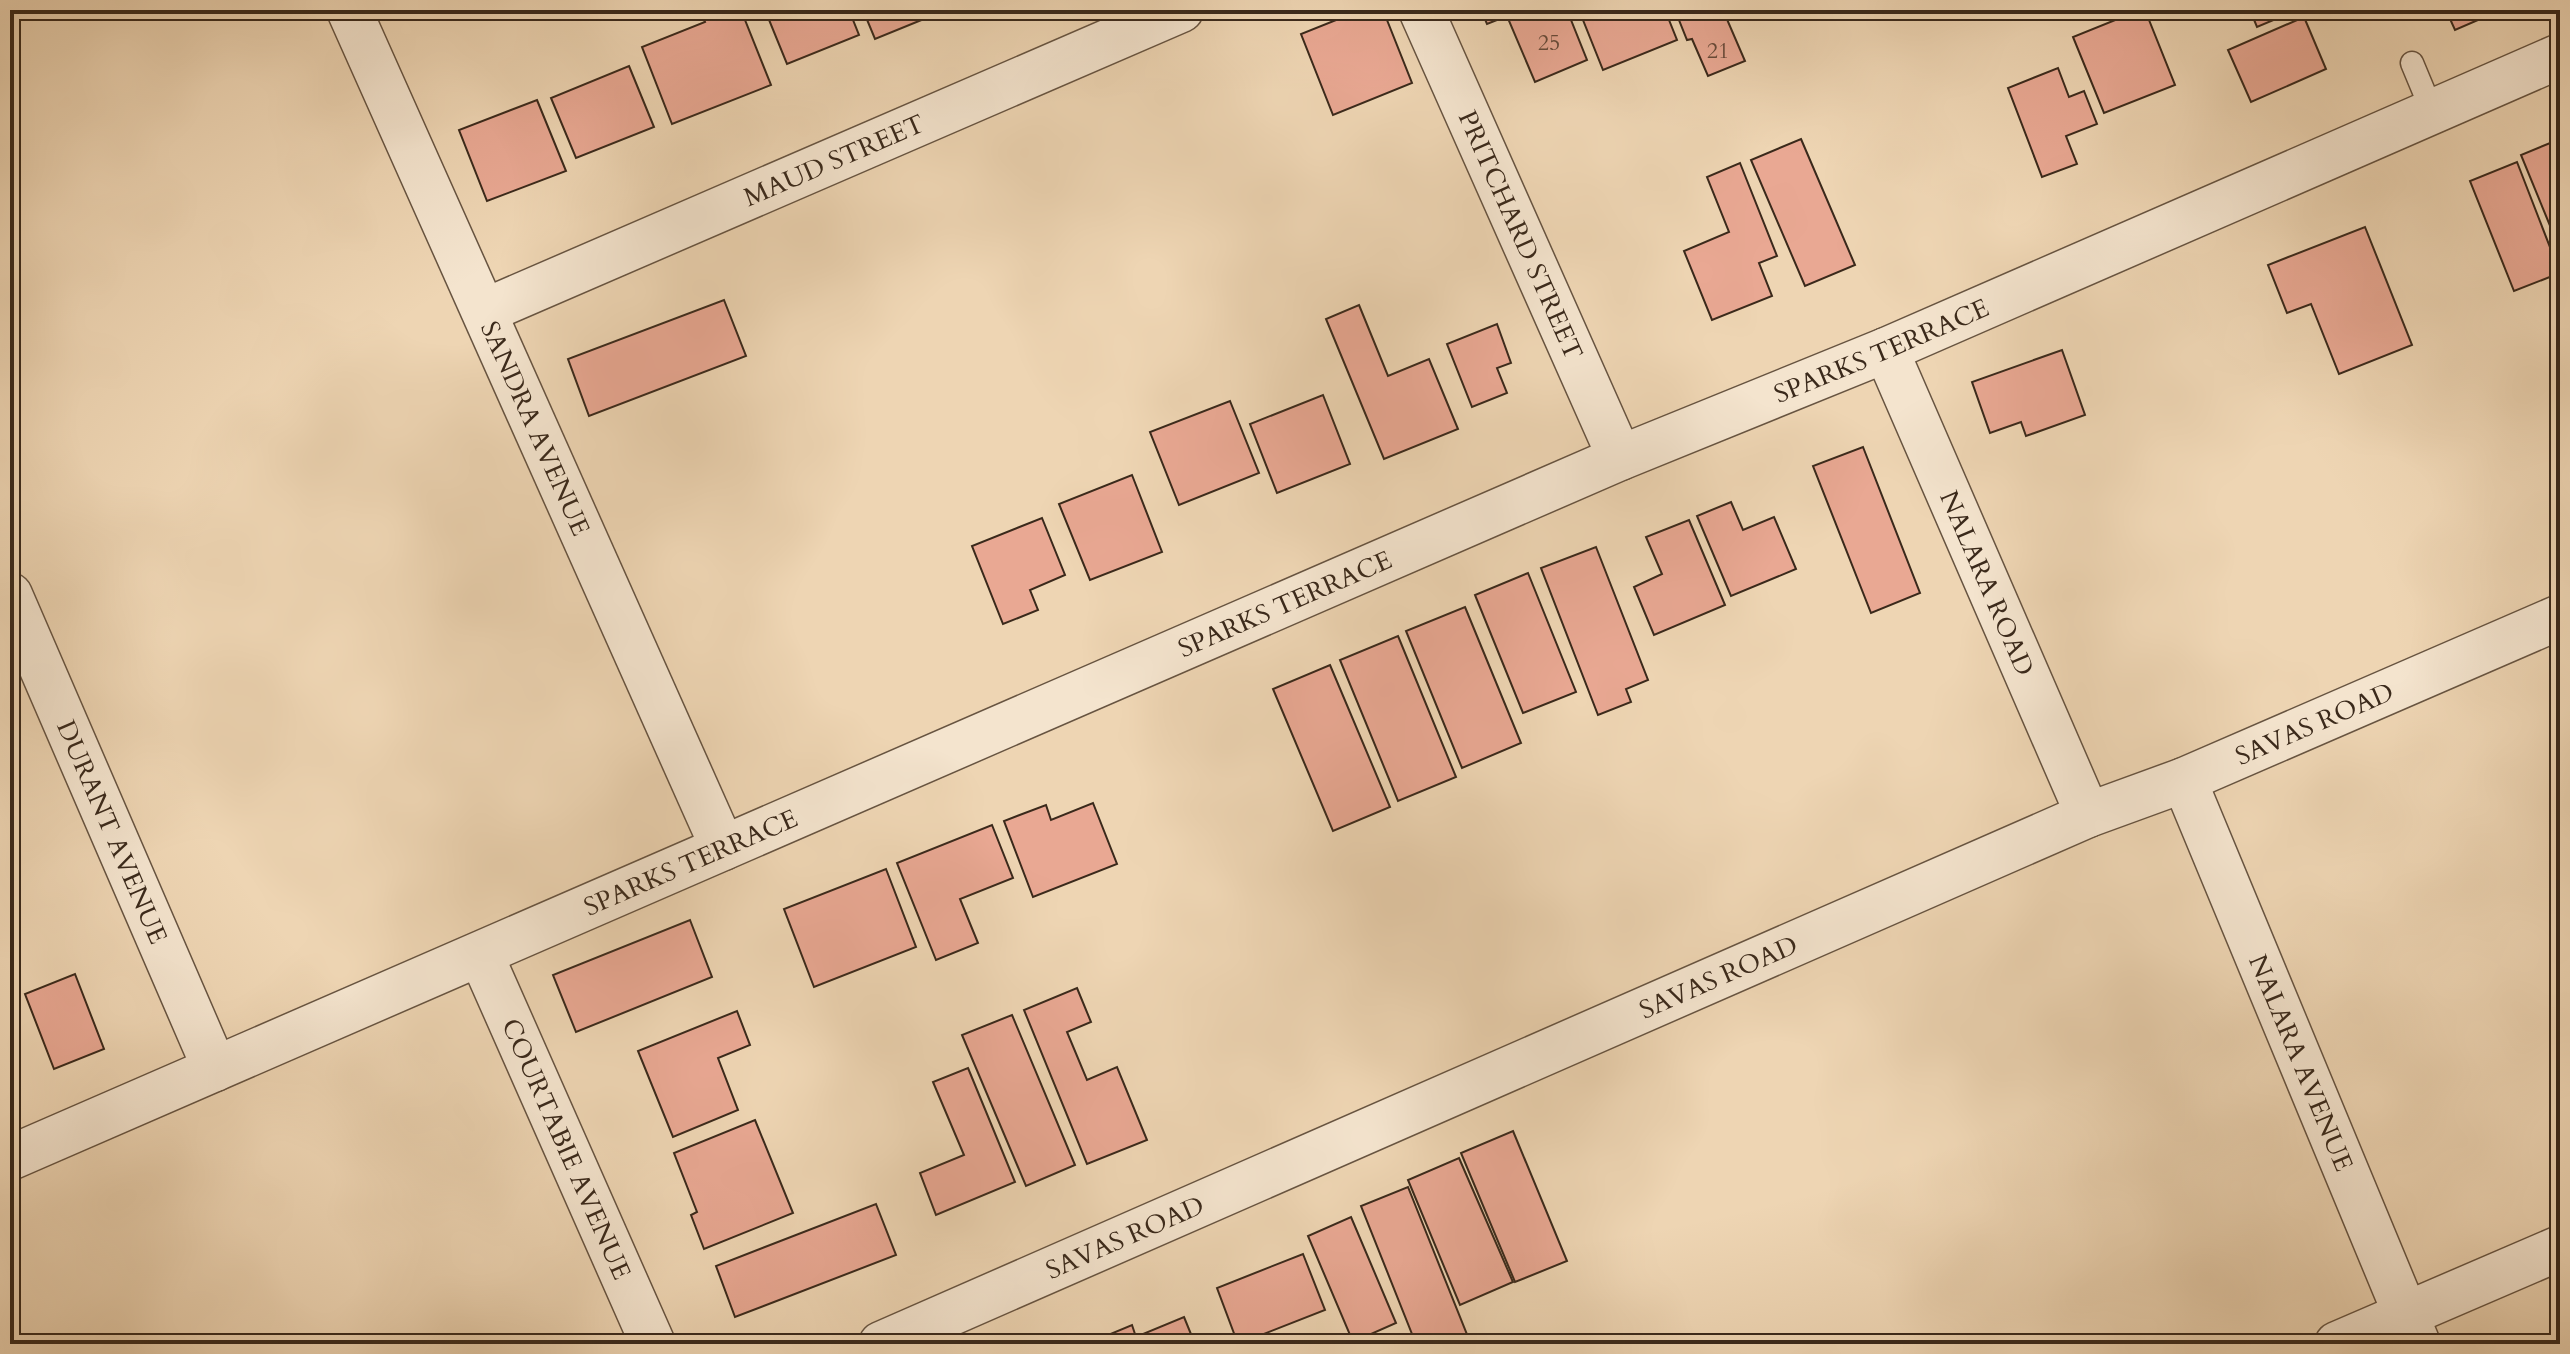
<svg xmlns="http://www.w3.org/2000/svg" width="2570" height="1354" font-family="Cardo,serif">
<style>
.building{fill:#e9a893;stroke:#3a291b;stroke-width:2}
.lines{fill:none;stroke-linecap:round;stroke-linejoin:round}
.lane-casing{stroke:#675441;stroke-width:25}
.street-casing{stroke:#675441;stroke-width:47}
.path{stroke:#3a291b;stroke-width:5;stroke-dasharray:6 4;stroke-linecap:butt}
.lane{stroke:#f4e4ce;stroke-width:22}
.street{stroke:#f4e4ce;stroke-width:44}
.labels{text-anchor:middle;stroke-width:6;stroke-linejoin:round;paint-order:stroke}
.number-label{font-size:22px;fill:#664939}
.street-label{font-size:26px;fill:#3a291b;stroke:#f4e4ce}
</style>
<rect width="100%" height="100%" fill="#eed5b3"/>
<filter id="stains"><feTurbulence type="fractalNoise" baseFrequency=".0025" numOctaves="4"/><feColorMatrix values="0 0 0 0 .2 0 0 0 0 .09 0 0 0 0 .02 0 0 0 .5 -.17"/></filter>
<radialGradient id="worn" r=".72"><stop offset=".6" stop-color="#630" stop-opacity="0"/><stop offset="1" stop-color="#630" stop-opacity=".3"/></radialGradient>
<g class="building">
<path d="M700,10h41l30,75 -99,39 -30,-77 63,-25z"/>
<path d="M765,10h84l10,25 -72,29z"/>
<path d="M863,10h83l-71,29z"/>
<path d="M1361,10h22l29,73 -79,32 -32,-81z"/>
<path d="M1481,10h86l20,50 -52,22 -28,-66 -20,8z"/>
<path d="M1579,10h86l12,30 -74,30z"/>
<path d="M1675,10h48l22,51 -37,15 -16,-37 -5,1z"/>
<path d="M2140,10h5l30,75 -71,28 -31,-76z"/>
<path d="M2250,10h47l-40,17z"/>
<path d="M2446,10h55l-46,20z"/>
<path d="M2304,17l22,52 -75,33 -23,-52z"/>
<path d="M629,66l25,61 -78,31 -25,-60z"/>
<path d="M2058,68l11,29 15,-6 13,33 -31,12 11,28 -35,13 -34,-89z"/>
<path d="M537,100l29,71 -79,30 -28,-71z"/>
<path d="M1801,139l54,126 -50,21 -54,-126z"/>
<path d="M2560,139v111l-39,-95z"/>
<path d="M2517,162l43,111 -46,18 -44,-110z"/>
<path d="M1740,163l37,93 -18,7 13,33 -60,24 -28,-69 45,-19 -22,-55z"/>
<path d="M2365,227l47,118 -73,29 -28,-70 -24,9 -19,-48z"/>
<path d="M724,300l22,56 -157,60 -21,-57z"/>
<path d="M1359,305l29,71 41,-17 29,70 -74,30 -58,-140z"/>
<path d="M1497,324l14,39 -14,5 10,25 -35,14 -25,-63z"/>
<path d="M2062,350l23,65 -59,21 -5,-14 -31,11 -18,-51z"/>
<path d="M1323,395l27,69 -73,29 -27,-69z"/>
<path d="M1230,401l29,72 -80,32 -29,-73z"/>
<path d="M1863,447l57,146 -49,20 -58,-147z"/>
<path d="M1132,475l30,77 -72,28 -31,-76z"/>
<path d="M1731,502l12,28 31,-13 22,52 -65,27 -34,-80z"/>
<path d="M1042,518l23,57 -35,15 8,20 -35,14 -31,-78z"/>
<path d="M1689,520l36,85 -71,30 -20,-48 28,-13 -16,-37z"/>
<path d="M1596,547l52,133 -22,9 5,13 -33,13 -57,-147z"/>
<path d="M1528,573l48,119 -53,21 -48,-118z"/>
<path d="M1465,607l56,136 -59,25 -56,-137z"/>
<path d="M1398,636l58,141 -58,24 -58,-141z"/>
<path d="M1330,665l60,142 -57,24 -60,-142z"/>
<path d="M1093,803l24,61 -84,33 -29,-76 42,-16 5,15z"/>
<path d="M992,825l21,53 -53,21 18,44 -42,17 -39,-97z"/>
<path d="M886,869l30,78 -102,40 -30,-78z"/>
<path d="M690,920l22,57 -136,55 -23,-57z"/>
<path d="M75,974l29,75 -50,20 -29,-75z"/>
<path d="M1077,988l14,34 -24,10 20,48 30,-13 30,73 -60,24 -63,-154z"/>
<path d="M737,1011l13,34 -32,13 20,52 -65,27 -35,-86z"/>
<path d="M1012,1015l63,150 -49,21 -64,-151z"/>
<path d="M968,1068l47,114 -79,33 -16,-42 44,-18 -31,-73z"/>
<path d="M755,1120l38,93 -89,36 -13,-34 6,-3 -23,-59z"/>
<path d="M1513,1131l54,130 -52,21 -54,-129z"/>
<path d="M1459,1158l54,124 -53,23 -52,-125z"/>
<path d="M1408,1187l60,150 -17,7h-35l-55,-138z"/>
<path d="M876,1204l20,51 -161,62 -19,-51z"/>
<path d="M1351,1217l45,106 -43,19 -45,-106z"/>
<path d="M1303,1254l22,56 -87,34 -21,-56z"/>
<path d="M1184,1317l11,27h-97l-2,-4 36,-15 4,12z"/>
</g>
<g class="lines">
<g class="lane-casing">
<path id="lane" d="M2412,63l20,48"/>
</g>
<g class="street-casing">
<g id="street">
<path id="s1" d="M349,10l374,838"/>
<path id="s2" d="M1421,10l199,448"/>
<path id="s3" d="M485,311l696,-301"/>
<path id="s4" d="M1886,350l202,465"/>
<path id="s5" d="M10,595l205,474"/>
<path id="s6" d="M2184,780l234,564"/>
<path id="s7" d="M481,955l172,389"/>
<path id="s8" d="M10,1158l1610,-700 266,-108 674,-294"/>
<path id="s9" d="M881,1344l1207,-529 96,-35 376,-163"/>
<path d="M2337,1344l223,-96"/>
</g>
</g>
<path class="path" d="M10,1343v1"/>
<use href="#lane" class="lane"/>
<use href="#street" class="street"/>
</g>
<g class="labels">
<g class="number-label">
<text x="1549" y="50">25</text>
<text x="1718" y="58">21</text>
</g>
<g class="street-label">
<text dy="9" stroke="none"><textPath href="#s3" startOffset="380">MAUD STREET</textPath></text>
<text dy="9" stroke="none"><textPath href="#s2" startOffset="246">PRITCHARD STREET</textPath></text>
<text dy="9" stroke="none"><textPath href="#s8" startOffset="2038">SPARKS TERRACE</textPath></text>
<text dy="9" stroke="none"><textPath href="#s1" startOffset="458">SANDRA AVENUE</textPath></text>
<text dy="9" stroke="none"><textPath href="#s4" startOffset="254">NALARA ROAD</textPath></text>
<text dy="9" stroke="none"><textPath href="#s8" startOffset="1390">SPARKS TERRACE</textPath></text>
<text dy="9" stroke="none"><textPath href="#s9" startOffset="1562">SAVAS ROAD</textPath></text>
<text dy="9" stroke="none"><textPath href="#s5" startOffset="258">DURANT AVENUE</textPath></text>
<text dy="9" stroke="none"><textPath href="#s8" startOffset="742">SPARKS TERRACE</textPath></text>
<text dy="9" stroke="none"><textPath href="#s9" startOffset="914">SAVAS ROAD</textPath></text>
<text dy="9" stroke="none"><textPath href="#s6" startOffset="306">NALARA AVENUE</textPath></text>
<text dy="9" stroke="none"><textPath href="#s7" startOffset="212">COURTABIE AVENUE</textPath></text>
<text dy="9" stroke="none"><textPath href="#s9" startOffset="266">SAVAS ROAD</textPath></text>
</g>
</g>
<rect width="2570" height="1354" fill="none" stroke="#eed5b3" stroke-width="40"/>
<rect x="12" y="12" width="2546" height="1330" fill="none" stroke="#3a291b" stroke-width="4"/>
<rect x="20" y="20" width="2530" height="1314" fill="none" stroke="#3a291b" stroke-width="2"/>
<rect width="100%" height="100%" filter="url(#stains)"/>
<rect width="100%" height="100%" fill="url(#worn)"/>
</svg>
